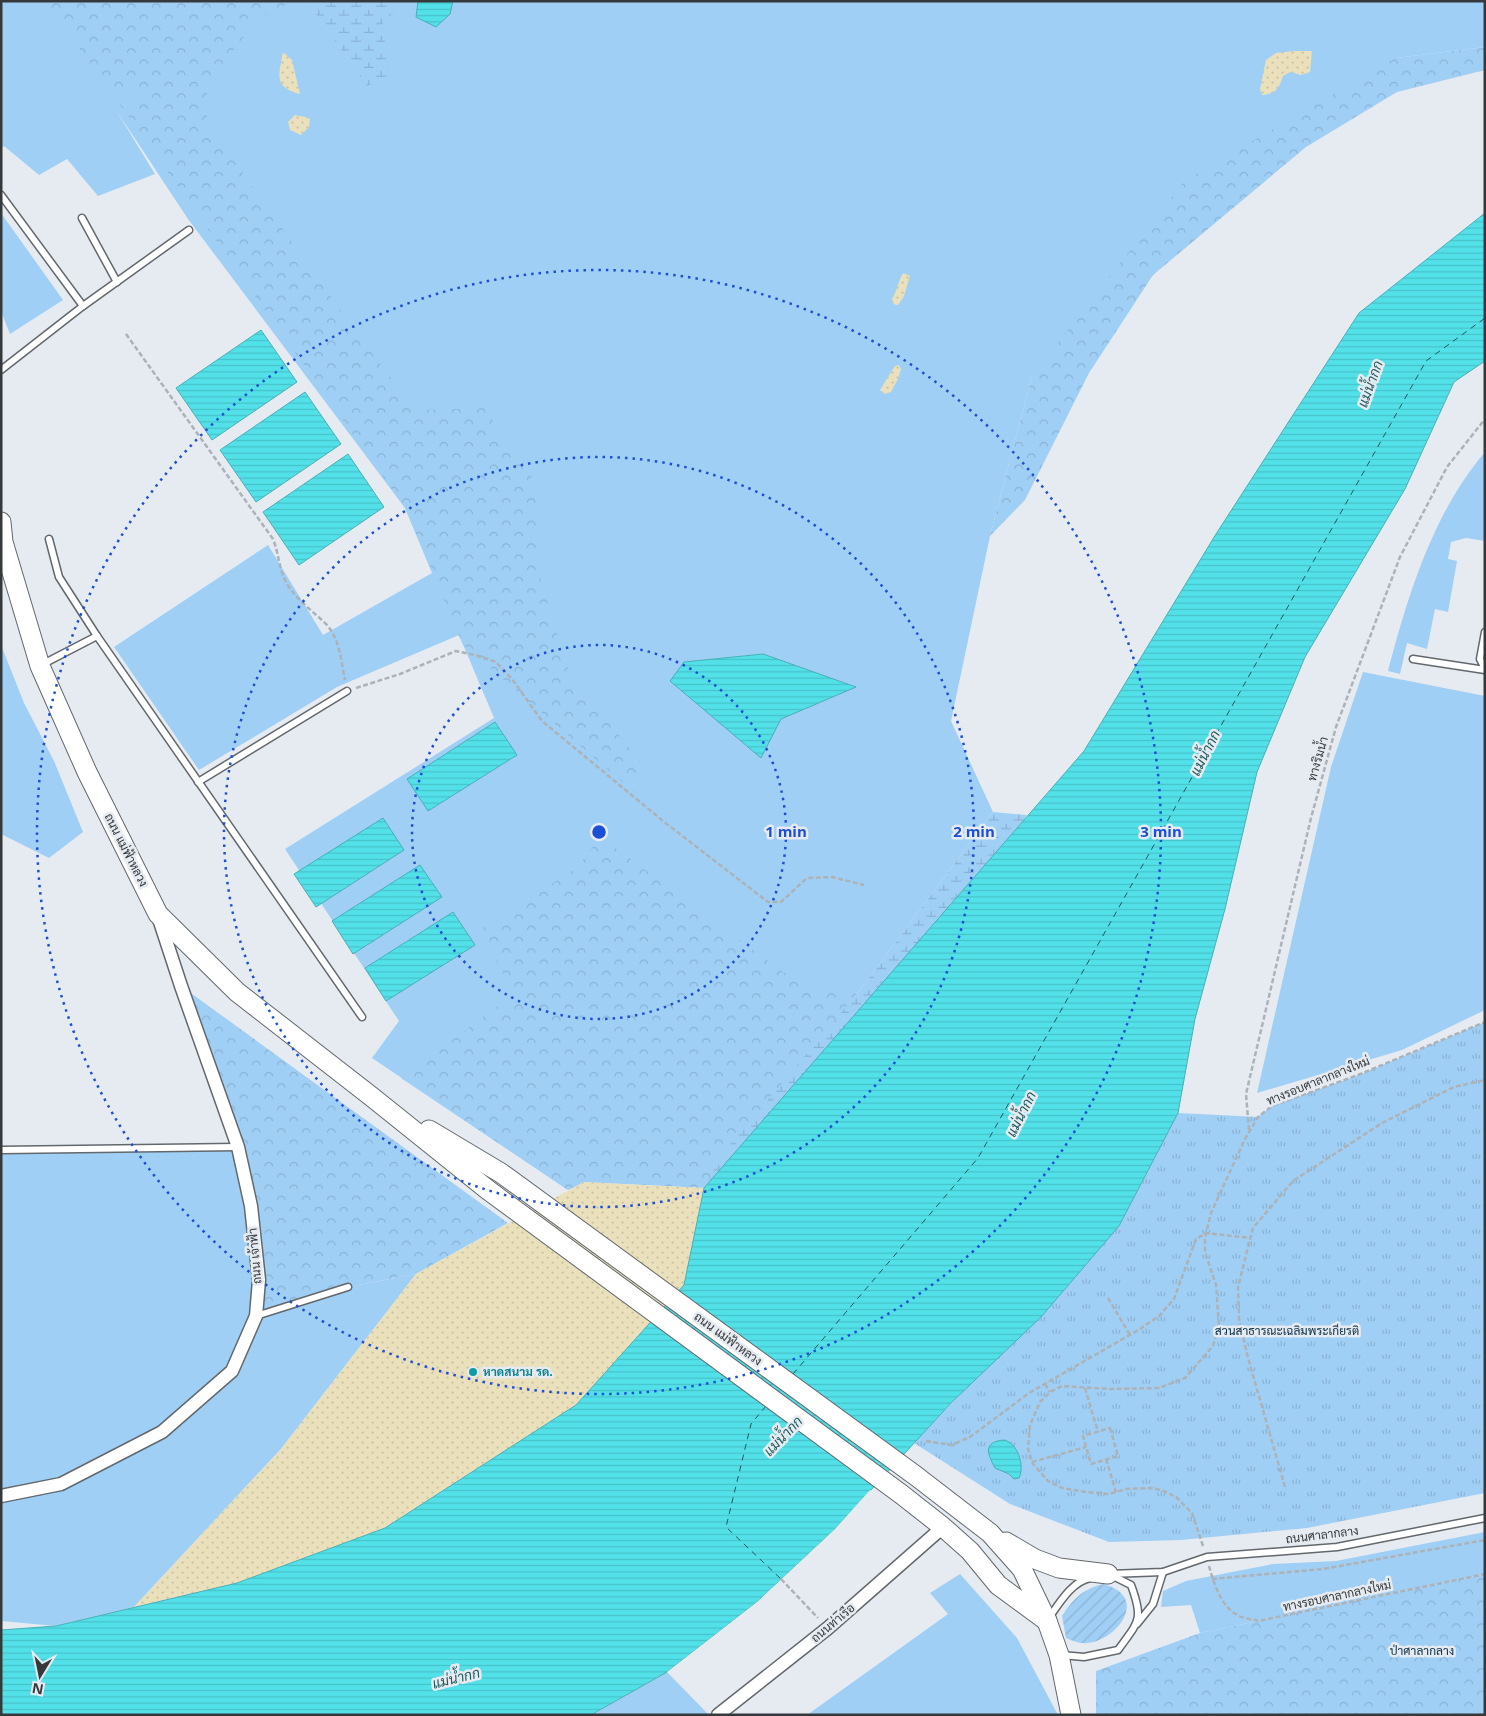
<svg xmlns="http://www.w3.org/2000/svg" width="1486" height="1716" font-family="'Open Sans',Sarabun,sans-serif">
<style>
.grass{fill:#a0cff5}
.forest{fill:url(#forest-crowns)}
.wetland{fill:url(#wetland-marsh)}
.sand{fill:url(#sand-dots)}
.park{fill:url(#park-tufts)}
.garden{fill:url(#garden-furrows)}
.water{fill:url(#water-rules);stroke:#4aafb5}
.pier{fill:#e5ebf1}
.lines{fill:none;stroke-linecap:round;stroke-linejoin:round}
.ferry{stroke:#1f5a5e;stroke-width:1;stroke-dasharray:6 5;stroke-linecap:butt}
.lane-casing{stroke:#62686c;stroke-width:9}
.street-casing{stroke:#62686c;stroke-width:15}
.secondary-casing{stroke:#62686c;stroke-width:21}
.path{stroke:#adb2b7;stroke-width:2.5;stroke-dasharray:5 2.5;stroke-linecap:butt}
.lane{stroke:#fff;stroke-width:6}
.street{stroke:#fff;stroke-width:12}
.secondary{stroke:#fff;stroke-width:19}
.ring{fill:none;stroke:#1d4ed8;stroke-width:2.5;stroke-dasharray:2.5 5}
.culture-dot{fill:#0f9aa8;stroke:#e5ebf1;stroke-width:2}
.labels{text-anchor:middle;stroke-width:5;stroke-linejoin:round;paint-order:stroke}
.street-label{font-size:12px;fill:#36393b;stroke:#e5ebf1}
.park-label{font-size:12px;fill:#092e46;stroke:#e5ebf1}
.culture-label{font-size:12px;font-weight:bold;fill:#0d838f;stroke:#e5ebf1;text-anchor:start}
.water-label{font-size:14px;font-style:italic;fill:#1f5a5e;stroke:#e5ebf1}
.centre{fill:#1d4ed8;stroke:#e5ebf1;stroke-width:2.5}
.ring-label{font-size:15px;text-anchor:middle;font-weight:bold;fill:#1d4ed8;stroke:#e5ebf1;stroke-width:5;stroke-linejoin:round;paint-order:stroke}
</style>
<defs>
<pattern id="forest-crowns" width="20" height="18" patternUnits="userSpaceOnUse" patternTransform="scale(1.25)"><rect width="20" height="18" fill="#a0cff5"/><path d="M2 6a3 3 0 1 1 6 0M12 15a3 3 0 1 1 6 0" fill="none" stroke="#8ab2d3"/></pattern>
<pattern id="wetland-marsh" width="20" height="14" patternUnits="userSpaceOnUse" patternTransform="scale(1.25)"><rect width="20" height="14" fill="#a0cff5"/><path d="M1 5h8M5 5V1M11 12h8M15 12V8" fill="none" stroke="#8ab2d3"/></pattern>
<pattern id="sand-dots" width="8" height="8" patternUnits="userSpaceOnUse" patternTransform="scale(1.25)"><rect width="8" height="8" fill="#eae1bc"/><path d="M2 2h.1M6 6h.1" fill="none" stroke="#c9c2a2" stroke-width="1.8" stroke-linecap="round"/></pattern>
<pattern id="park-tufts" width="24" height="20" patternUnits="userSpaceOnUse" patternTransform="scale(1.25)"><rect width="24" height="20" fill="#a0cff5"/><path d="M3 7l-1-3M5 7V3M7 7l1-3M15 17l-1-3M17 17v-4M19 17l1-3" fill="none" stroke="#8ab2d3"/></pattern>
<pattern id="garden-furrows" width="10" height="10" patternUnits="userSpaceOnUse" patternTransform="scale(1.25)"><rect width="10" height="10" fill="#a0cff5"/><path d="M-1 1l2-2M0 10L10 0M9 11l2-2" fill="none" stroke="#8ab2d3"/></pattern>
<pattern id="water-rules" width="6" height="5" patternUnits="userSpaceOnUse" patternTransform="scale(1.25)"><rect width="6" height="5" fill="#52e1e9"/><path d="M0 2.5h6" fill="none" stroke="#48c2c9"/></pattern>
</defs>
<rect width="100%" height="100%" fill="#e5ebf1"/>
<g class="grass">
<path d="M1,1h1484v46l-89,11 -364,318 -42,160 -39,185 42,91 -136,182 -163,193 -110,-5 -16,8 -196,-132 27,-37 -114,-172 209,-131 -35,-83 -122,52 -138,83 -85,-123 154,-102 55,90 109,-62 -27,-65 -217,-289 -72,-109 39,64 -57,22 -31,-37 -28,16 -35,-29 -3,3z"/>
<path d="M1,213l62,87 -53,34 -9,-23z"/>
<path d="M1485,452v89l-19,-3 -15,4 -3,17 9,2 -9,51 -13,-3 -8,40 -20,-6 -7,31 -12,-3c20,-76 45,-158 97,-219z"/>
<path d="M1,645l23,58 30,58 29,71 -34,26 -48,-24z"/>
<path d="M1363,672l122,24v314l-83,40 -145,43 74,-326z"/>
<path d="M238,1147l110,140 68,-13 -135,175 -147,158 -78,19 -55,-5v-471z"/>
<path d="M1485,1532v42l-285,59 -9,-28 -30,2 2,-16 23,-10 87,-17 63,-3z"/>
<path d="M960,1574l57,64 41,77h-251l141,-101 -18,-21z"/>
<path d="M667,1672l42,43h-117z"/>
</g>
<g class="forest">
<path d="M46,1h247l-37,20 -49,63v39l163,228 47,59 67,-2 50,72 7,102 29,93 76,93 -12,24 -171,-147 -58,-137 -287,-406 38,-8 -9,1 -40,-8z"/>
<path d="M1485,47v23l-88,22 -91,55 -153,128 -64,98 -64,127 -35,36 42,-160 153,-196 211,-122z"/>
<path d="M601,837l198,147 58,10 -153,194 -120,-6 -16,8 -167,-112 113,-84 -34,-64 96,-62z"/>
<path d="M181,986l327,237 -92,51 -68,13 -92,29 -5,-110z"/>
<path d="M1485,1574v141h-389v-44l104,-38z"/>
</g>
<g class="wetland">
<path d="M309,1h86l-2,12 -13,13 11,34 -5,19 -19,7 -52,-73z"/>
<path d="M993,812l34,3 -64,92 -279,378 29,-120 144,-171z"/>
</g>
<g class="sand">
<path d="M1294,51h18l-2,21 -9,3 -11,-3 -7,4c-4,13 -8,18 -21,19l-2,-6 6,-29 10,-7z"/>
<path d="M283,52l9,8 8,34c-27,-7 -21,-19 -17,-42z"/>
<path d="M295,115l15,3 -1,9 -8,8 -11,-5 -2,-8z"/>
<path d="M903,273l7,3 -6,20 -6,9 -5,-1 -1,-5c5,-8 6,-17 11,-26z"/>
<path d="M899,365l2,4 -3,10 -7,13 -7,2 -4,-4 15,-24z"/>
<path d="M584,1182l120,6 -20,97 -108,120 -191,123 -148,55 -103,24 147,-158 135,-175z"/>
</g>
<path class="park" d="M1485,1022v471l-178,35 -126,12 -72,2 -99,-38 -96,-61 205,-217 59,-113 80,4 14,-11 87,-31z"/>
<path class="garden" d="M1103,1584c47,12 15,56 -15,59 -8,1 -15,-2 -22,-5l-4,-22c11,-17 21,-27 41,-32z"/>
<g class="water">
<path d="M418,1h35l-3,13 -14,13 -20,-10z"/>
<path d="M1485,213v148l-31,21 -49,107 -100,168 -48,115 -32,137 -30,110 -17,94 -59,113 -78,91 -89,85 -117,127 -78,73 -90,70 -76,43h-590v-85l55,-4 181,-43 148,-55 191,-123 108,-120 20,-97 380,-437 132,-217 143,-221z"/>
<path d="M261,330l36,52 -85,58 -36,-52z"/>
<path d="M305,392l36,52 -85,58 -36,-52z"/>
<path d="M348,454l36,53 -85,58 -36,-53z"/>
<path d="M763,654l93,33 -75,32 -20,39 -91,-77 14,-19z"/>
<path d="M495,722l22,33 -89,56 -21,-32z"/>
<path d="M383,818l21,32 -88,57 -22,-33z"/>
<path d="M420,865l22,32 -89,57 -21,-33z"/>
<path d="M453,912l22,33 -89,56 -21,-33z"/>
<path d="M1004,1440c14,3 21,26 15,38l-5,1 -5,-5 -14,-6c-8,-15 -12,-26 9,-28z"/>
</g>
<path class="pier" d="M870,1490l2,2 -36,39 -77,73 -90,70 -2,-2 90,-70 78,-73z"/>
<g class="lines">
<g class="ferry">
<path d="M793,1374l185,-216 448,-797 59,-43"/>
<path d="M766,1406l-15,18 -25,103 55,52"/>
</g>
<g class="lane-casing">
<g id="lane">
<path d="M1,195l82,111 -82,64"/>
<path d="M82,218l35,64"/>
<path d="M83,306l106,-76"/>
<path d="M49,539l10,38 38,59 265,381"/>
<path d="M1485,632l-5,27 5,10"/>
<path d="M1413,659l72,11"/>
<path d="M43,664l54,-28"/>
<path d="M198,782l149,-91"/>
<path d="M1,1150l237,-3"/>
<path d="M256,1316l92,-29"/>
<path d="M1109,1574l54,-2 44,-15 130,-10 148,-29"/>
<path d="M1048,1619c11,-15 23,-37 42,-41"/>
<path d="M1137,1624l16,-20 10,-32"/>
<path d="M1061,1655l23,2 34,-7c21,-29 26,-30 13,-65l-20,-10"/>
</g>
</g>
<g class="street-casing">
<g id="street">
<path d="M1,1496l60,-12 101,-52 70,-61 24,-55 3,-36 -8,-74 -13,-59 -57,-161 -22,-67"/>
<path d="M718,1715l110,-87 115,-101"/>
</g>
</g>
<g class="secondary-casing">
<g id="secondary">
<path d="M1,522l2,20 37,124 47,106 71,142 79,78 135,105 116,93 413,304 42,33 27,24 28,34 49,36"/>
<path d="M429,1130l72,43 415,303 74,57 32,36 25,52 12,34 12,60"/>
<path d="M1006,1542l29,17 24,9 49,6"/>
</g>
</g>
<g class="path">
<path d="M126,334l147,205c7,18 5,31 16,48 10,15 25,25 38,38 13,15 14,36 18,55"/>
<path d="M356,688l44,-14 56,-23 23,5 17,6 16,17 30,42 121,100 105,81h13l26,-24 25,-1 32,8"/>
<path d="M1249,1130l-3,-36 65,-276 25,-91 64,-170 47,-90 38,-48"/>
<path d="M1108,1298l22,37"/>
<path d="M1045,1384l5,8"/>
<path d="M1085,1388l13,44"/>
<path d="M1110,1428l8,28 -27,8 -8,-28z"/>
<path d="M926,1441l26,4 18,-8 59,-44 111,-64 19,-13 15,-17 22,-60 10,-6 45,5"/>
<path d="M1106,1459l10,33"/>
<path d="M1032,1462l54,-15"/>
<path d="M1285,1487l-37,-129 -9,-39 -1,-32 15,-59 40,-47 89,-58 72,-36 31,-7"/>
<path d="M1203,1546l-11,-33 -16,-16 -12,-6 -12,-3 -26,1 -17,5 -23,-2 -24,-4 -14,-7 -15,-17 -5,-15 2,-24 10,-23 10,-10 12,-6 47,3 50,-1 26,-10 28,-32 6,-20 -3,-41 -11,-33v-14l6,-25 34,-74 13,-22 14,-11 86,-31 127,-53"/>
<path d="M1209,1566c5,18 12,41 30,50 6,3 13,3 19,5l227,-47"/>
<path d="M781,1579l37,39"/>
<path d="M1212,1579l111,-10 162,-29"/>
</g>
<use href="#lane" class="lane"/>
<use href="#street" class="street"/>
<use href="#secondary" class="secondary"/>
</g>
<g class="ring">
<circle cx="599" cy="832" r="187"/>
<circle cx="599" cy="832" r="375"/>
<circle cx="599" cy="832" r="562"/>
</g>
<circle class="culture-dot" cx="473" cy="1372" r="5"/>
<g class="labels">
<g class="street-label">
<text transform="translate(1318 759) rotate(-74)" y="4">ทางริมน้ำ</text>
<text transform="translate(126 850) rotate(63)" y="4">ถนน แม่ฟ้าหลวง</text>
<text transform="translate(1318 1081) rotate(-22)" y="4">ทางรอบศาลากลางใหม่</text>
<text transform="translate(255 1256) rotate(-95)" y="4">ถนน เจ้าฟ้า</text>
<text transform="translate(728 1339) rotate(36)" y="4">ถนน แม่ฟ้าหลวง</text>
<text transform="translate(1322 1535) rotate(-7)" y="4">ถนนศาลากลาง</text>
<text transform="translate(1337 1596) rotate(-12)" y="4">ทางรอบศาลากลางใหม่</text>
<text transform="translate(833 1623) rotate(-40)" y="4">ถนนท่าเรือ</text>
</g>
<g class="park-label">
<text x="1287" y="1335">สวนสาธารณะเฉลิมพระเกียรติ</text>
<text x="1422" y="1655">ป่าศาลากลาง</text>
</g>
<g class="culture-label">
<text x="483" y="1376">หาดสนาม รด.</text>
</g>
<g class="water-label">
<text transform="translate(1370 384) rotate(-70)" y="5">แม่น้ำกก</text>
<text transform="translate(1205 753) rotate(-63)" y="5">แม่น้ำกก</text>
<text transform="translate(1021 1114) rotate(-63)" y="5">แม่น้ำกก</text>
<text transform="translate(783 1436) rotate(-46)" y="5">แม่น้ำกก</text>
<text transform="translate(456 1678) rotate(-14)" y="5">แม่น้ำกก</text>
</g>
</g>
<circle cx="599" cy="832" r="8" class="centre"/>
<g class="ring-label">
<text x="786" y="837">1 min</text>
<text x="974" y="837">2 min</text>
<text x="1161" y="837">3 min</text>
</g>
<rect width="1486" height="1716" fill="none" stroke="#36393b" stroke-width="5"/>
<g transform="translate(40 1676) rotate(190)" stroke="#e5ebf1" stroke-width="4" paint-order="stroke">
<path d="M0-4L9 19L0 12L-9 19Z" fill="#36393b"/>
<text y="-8" font-size="14" font-weight="bold" text-anchor="middle" fill="#36393b">N</text>
</g>
</svg>
